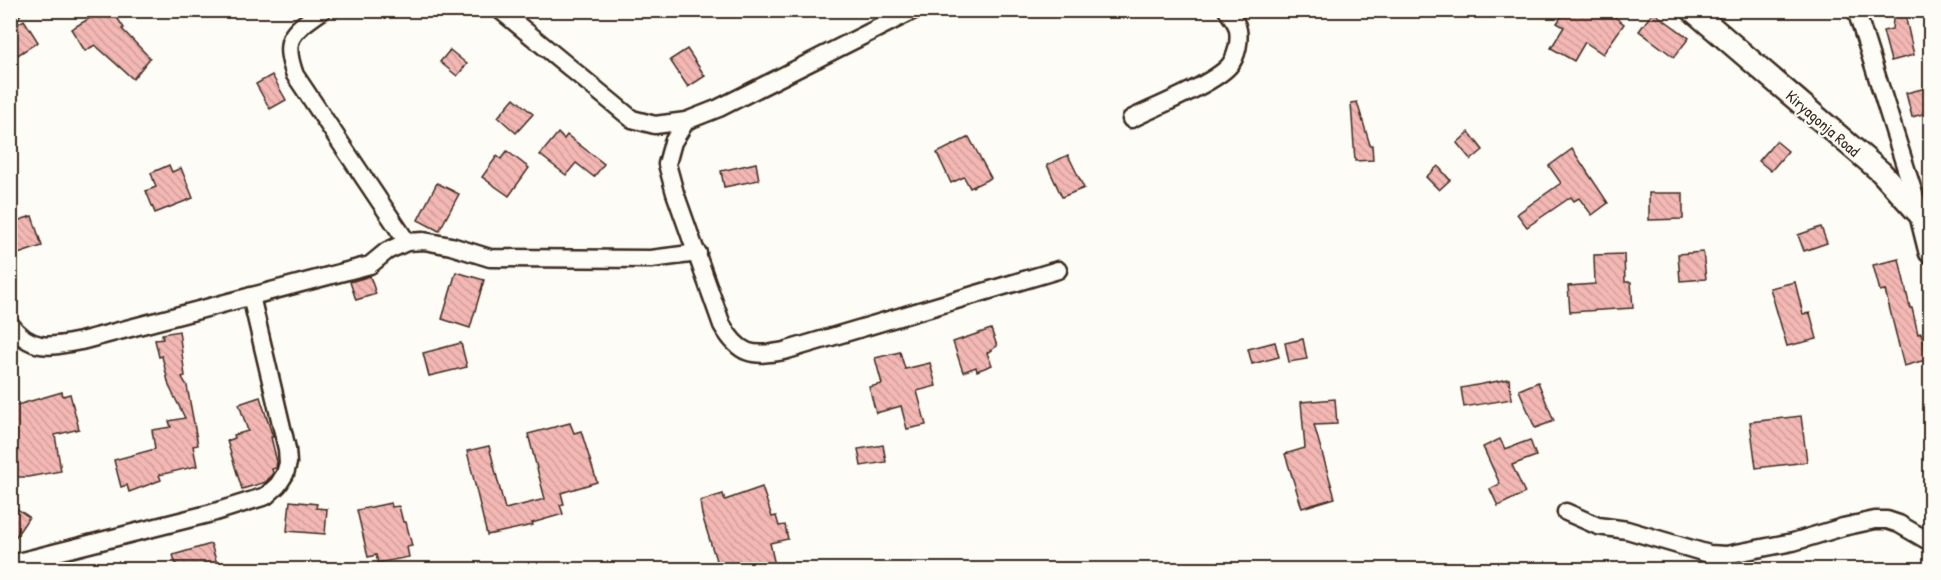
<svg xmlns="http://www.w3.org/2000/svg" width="1941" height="580" font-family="'Patrick Hand',sans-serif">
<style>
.building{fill:url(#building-back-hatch);stroke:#3b2a1e;stroke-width:1.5}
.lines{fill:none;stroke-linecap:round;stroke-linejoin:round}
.minor-casing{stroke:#3b2a1e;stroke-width:21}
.tertiary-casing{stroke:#3b2a1e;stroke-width:26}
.minor{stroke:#fdfcf7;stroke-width:16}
.tertiary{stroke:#fdfcf7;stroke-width:21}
.labels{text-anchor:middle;stroke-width:4.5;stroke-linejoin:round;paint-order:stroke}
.street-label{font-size:16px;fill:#3b2a1e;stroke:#fdfcf7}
</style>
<defs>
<pattern id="building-back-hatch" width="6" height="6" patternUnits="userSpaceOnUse" patternTransform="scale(1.5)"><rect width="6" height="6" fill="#f3b7b4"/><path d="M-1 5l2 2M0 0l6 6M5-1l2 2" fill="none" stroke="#d19e9a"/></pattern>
</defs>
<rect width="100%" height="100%" fill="#fdfcf7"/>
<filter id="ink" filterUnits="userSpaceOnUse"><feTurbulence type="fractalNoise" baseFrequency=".0167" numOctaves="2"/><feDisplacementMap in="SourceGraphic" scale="12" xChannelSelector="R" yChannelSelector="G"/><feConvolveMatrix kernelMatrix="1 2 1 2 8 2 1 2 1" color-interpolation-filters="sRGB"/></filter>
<g filter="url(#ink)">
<g class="building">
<path d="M104,10h8l12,18 -2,1 28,29 -17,21 -38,-34 -10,6 -14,-22z"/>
<path d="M1566,10h39l19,14 -21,30 -18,-12 -11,19 -23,-13 13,-21 -7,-4z"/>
<path d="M1894,10h10l10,45 -23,6 -8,-30 9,-2z"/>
<path d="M1653,12l36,26 -15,19 -35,-26z"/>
<path d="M24,20l14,22 -28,18v-31z"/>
<path d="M687,49l18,27 -17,11 -18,-27z"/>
<path d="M450,50l17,14 -10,12 -17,-14z"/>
<path d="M272,75l14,25 -16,9 -14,-25z"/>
<path d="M1930,87v25l-18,5 -6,-24z"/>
<path d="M514,98l19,16 -17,19 -18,-16z"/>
<path d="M1357,102l13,43h2l1,15 -18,1 -4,-58z"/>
<path d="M1469,132l14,18 -12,10 -14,-17z"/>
<path d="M558,133l6,6 3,-4 37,29 -10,13 -18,-14 -10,12 -26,-20z"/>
<path d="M969,137l22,41 -21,10 -6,-11 -13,6 -14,-30z"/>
<path d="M1776,141l12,10 -17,20 -12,-10z"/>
<path d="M1572,149l36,54 -16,12 -13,-17 -5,3 -3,-4 -44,30 -10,-13 44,-31 -12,-17z"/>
<path d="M507,151l22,17 -20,28 -27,-19 15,-21 4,3z"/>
<path d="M1068,155l16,33 -22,9 -15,-32z"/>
<path d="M756,163l3,17 -35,7 -3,-16z"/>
<path d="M169,165l3,7 9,-4 12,30 -38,15 -9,-22 10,-4 -5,-14z"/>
<path d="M1438,166l12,14 -11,10 -13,-13z"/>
<path d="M437,183l22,11 -20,37 -21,-11z"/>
<path d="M1649,193h34v26l-34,1z"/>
<path d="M32,216l10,30 -27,9 -5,-14v-18z"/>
<path d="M1821,227l6,16 -23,8 -6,-16z"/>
<path d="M1703,252l3,27 -26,2 -2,-27z"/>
<path d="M1624,254l1,28h6l2,26 -63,4 -2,-26 27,-2 -1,-29z"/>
<path d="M1899,259l11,49h2l6,26 3,-1 8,26 -25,7 -19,-76 -5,1 -7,-26z"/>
<path d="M456,272l28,8 -14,48 -28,-9z"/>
<path d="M370,276l6,18 -20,6 -6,-18z"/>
<path d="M1795,282l8,32 7,-1 7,26 -30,7 -17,-58z"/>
<path d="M991,329l6,17 -10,7 5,12 -15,6 -1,-4 -13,5 -10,-30z"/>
<path d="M179,331l6,45 -3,1 5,9 11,59 -5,1 4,20 -38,9 2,5 -32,12 -2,-7 -6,2 -7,-27 41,-11 -3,-19 19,-3 -2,-6 16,-3 -16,-32 -7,-30 -3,1 -4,-17 8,-1 -1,-5z"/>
<path d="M1303,339l4,20 -18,3 -4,-19z"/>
<path d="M1275,342l4,15 -27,7 -4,-15z"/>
<path d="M461,343l6,24 -38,9 -6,-23z"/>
<path d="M900,352l5,17 25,-6 6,23 -19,5 9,34 -19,4 -6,-23 -25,7 -7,-26 13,-3 -7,-26z"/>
<path d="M1509,379l3,20 -48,8 -3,-19z"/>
<path d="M1538,382l16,39 -19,7 -16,-38z"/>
<path d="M62,392l1,4 7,-2 9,35 -24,6 6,36 -33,6h-18v-70z"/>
<path d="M260,397l13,40h-2l6,25 -1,6 -4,1 1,4 -7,9 -24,7 -15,-48 8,-3 -1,-3 14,-4 -9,-27z"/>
<path d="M1335,399l2,25 -23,1 21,73 -33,10 -17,-54 20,-6 -4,-46z"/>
<path d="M1801,416l6,46 -51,6 -6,-46z"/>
<path d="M570,423l4,10 7,-2 16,51 -36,11 3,11 -4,1 3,9 -31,9 1,2 -46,10 -20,-84 22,-5 16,63 40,-10 -17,-65z"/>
<path d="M1500,439l5,10 25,-9 6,16 -24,9 13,28 -27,13 -8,-17 10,-5 -17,-37z"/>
<path d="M883,445l3,17 -25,4 -3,-17z"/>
<path d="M762,487l10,30 4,-1 3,10 6,-1 3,14 -18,4 6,27h-57l-17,-55 -2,-14 23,-7 2,6z"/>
<path d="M290,501l27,3 -1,4 11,1 -2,25 -38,-3z"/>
<path d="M391,503l1,4 7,-1 4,16h3l6,24 -5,1 2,10 -31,6 -2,-8 -8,2 -11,-47z"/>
<path d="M10,504l19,13 -19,28z"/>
<path d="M211,544l8,26h-41l-5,-15z"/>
</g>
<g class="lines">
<g class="minor-casing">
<g id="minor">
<path d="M323,10c-30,22 -42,26 -28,65l112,167"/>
<path d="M500,10l132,109 23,6 31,-4 33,-13 195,-98"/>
<path d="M1856,10l64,203"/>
<path d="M10,12l2,-2"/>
<path d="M1131,119c24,-12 82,-35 98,-53 8,-9 12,-28 8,-40 -2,-5 -7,-11 -10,-16"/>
<path d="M686,121l-13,21 -6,22 8,29 47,132c17,30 30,32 62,26l274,-81"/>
<path d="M10,324c21,28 41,23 71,17l289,-76 17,-14 20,-9 17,-1 27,5 39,12 161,1 47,-6"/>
<path d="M1566,512l32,14 29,4 82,24 17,1 67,-13 50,-15 32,-7h12l12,4 31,18"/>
<path d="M10,564l202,-51 54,-17 12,-11 7,-11 3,-11 -1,-14 -36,-153"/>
</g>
</g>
<g class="tertiary-casing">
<path id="tertiary" d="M1692,10l189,162 40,44 9,36"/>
</g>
<use href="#minor" class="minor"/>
<use href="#tertiary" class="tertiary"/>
</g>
</g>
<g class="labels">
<g class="street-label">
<text transform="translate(1823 123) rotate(41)" y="6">Kiryagonja Road</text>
</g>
</g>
<rect width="1941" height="580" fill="none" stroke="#fdfcf7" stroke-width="36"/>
<rect x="18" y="18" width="1905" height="544" fill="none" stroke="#3b2a1e" stroke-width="2" filter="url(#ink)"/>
</svg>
